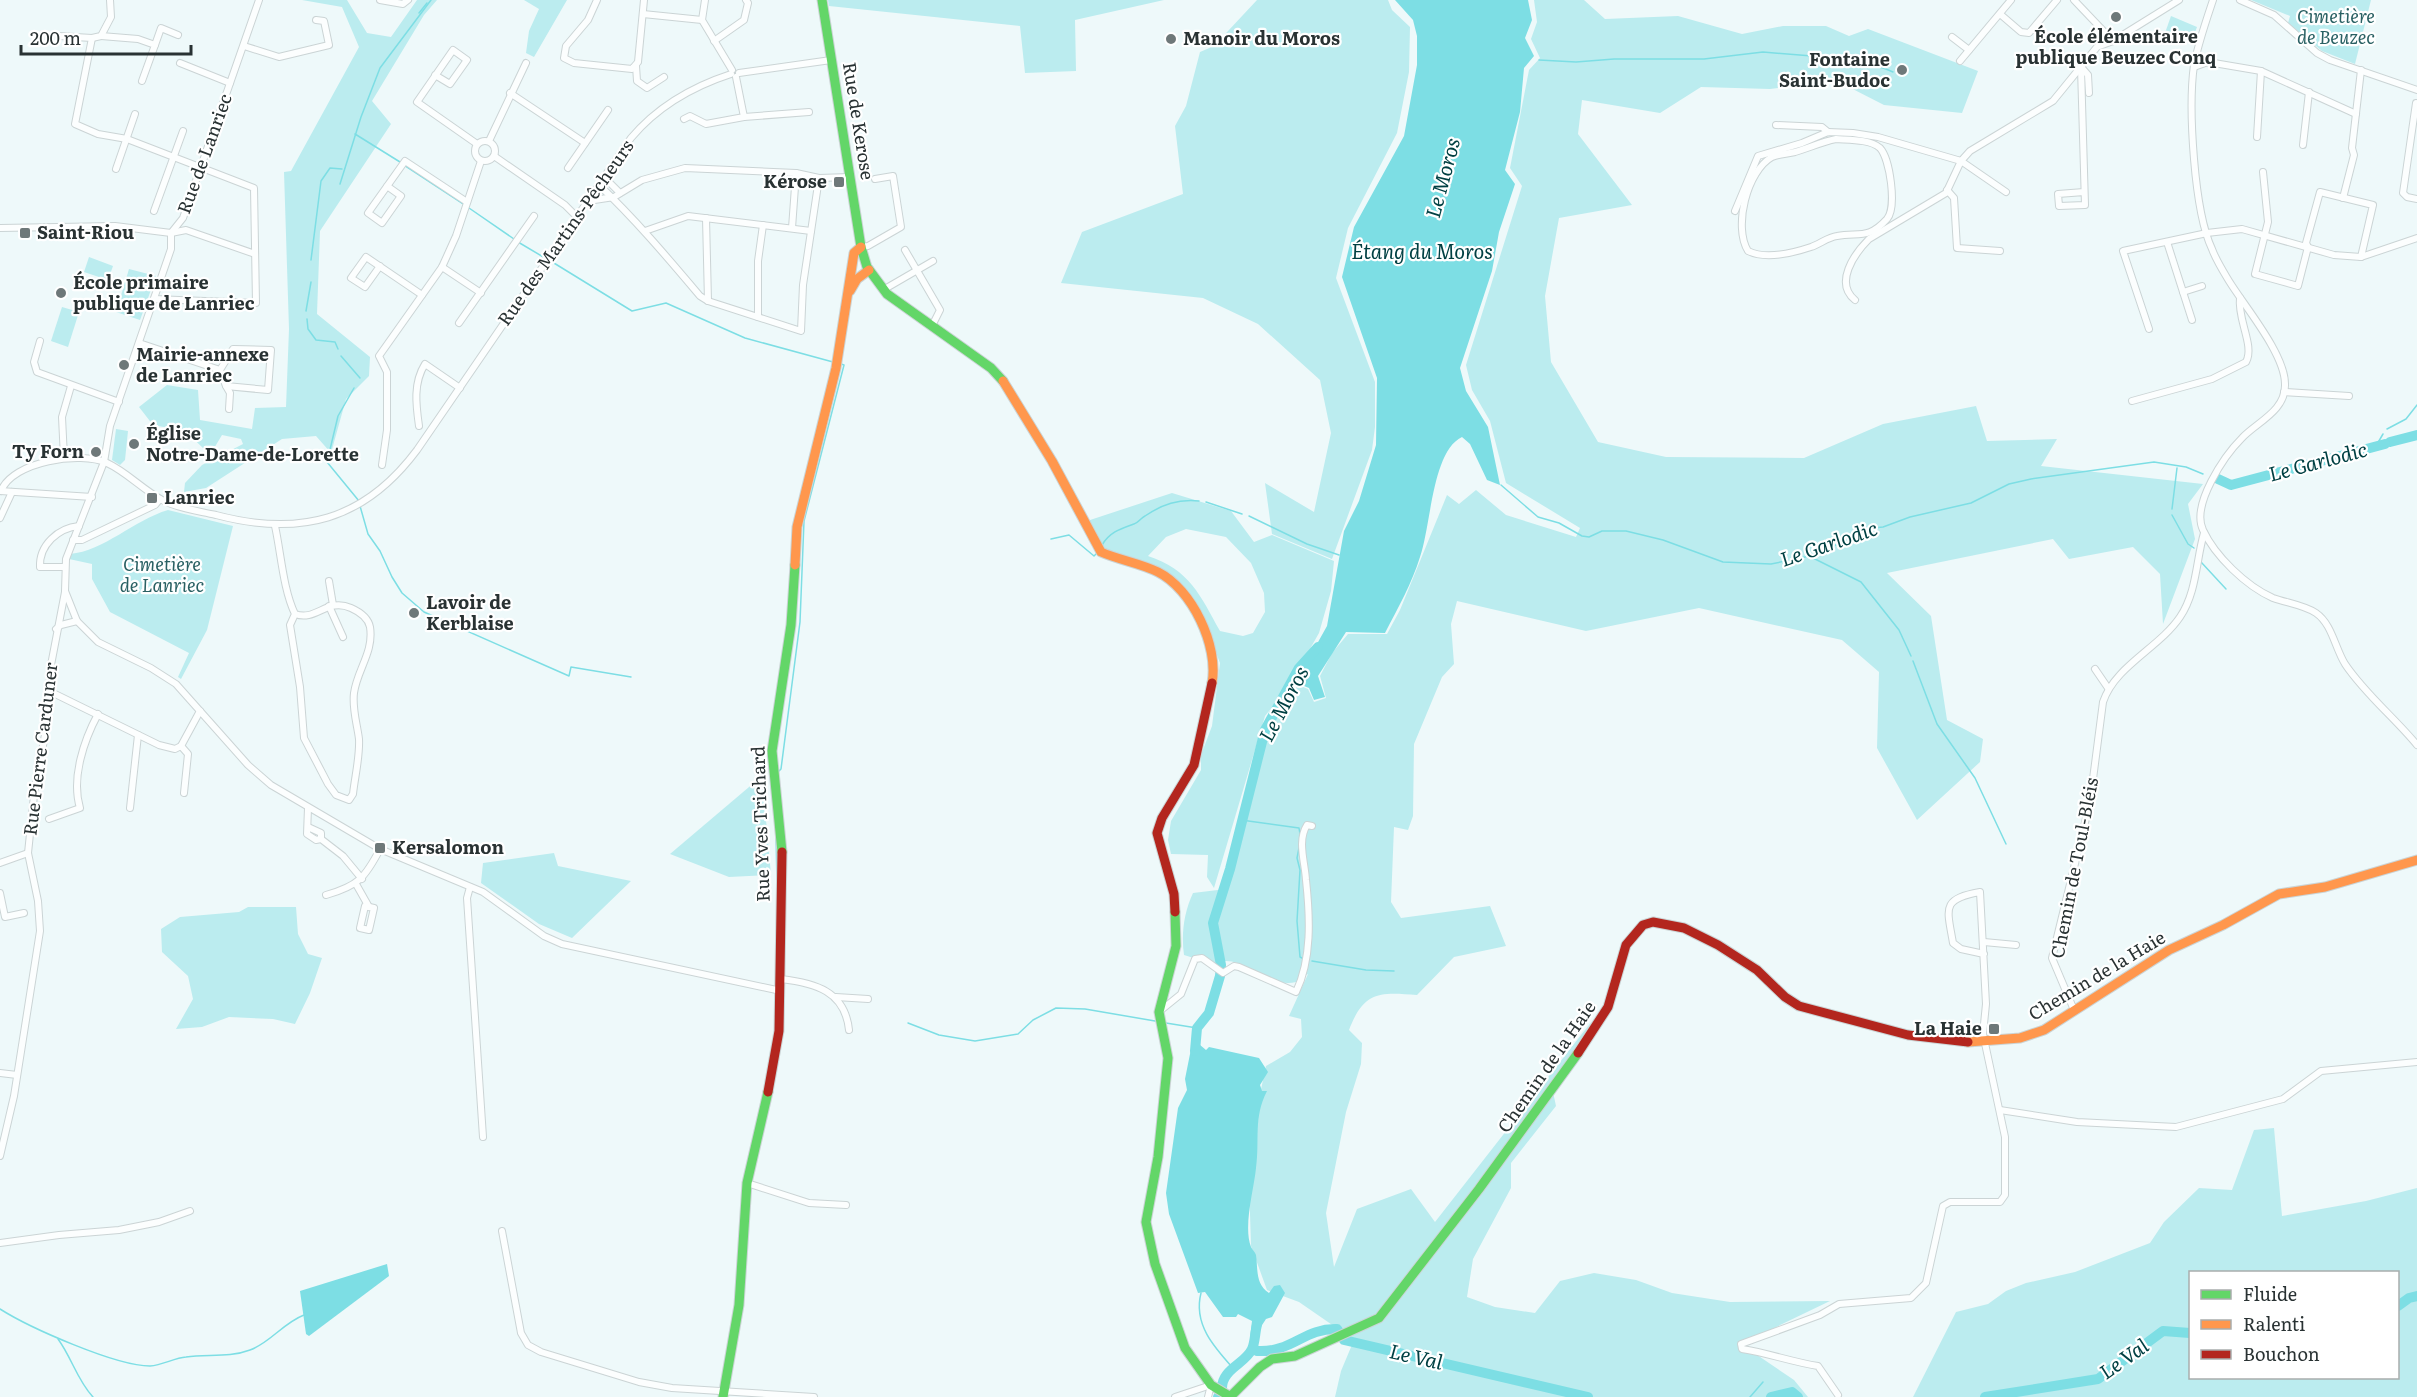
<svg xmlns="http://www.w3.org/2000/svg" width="2417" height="1397" font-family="Literata,serif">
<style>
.green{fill:#bbecef;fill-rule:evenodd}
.water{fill:#7ddee4}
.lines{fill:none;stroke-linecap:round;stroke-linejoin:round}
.stream{stroke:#7ddee4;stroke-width:1.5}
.river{stroke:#7ddee4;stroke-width:10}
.street-casing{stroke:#cbd4d5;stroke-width:8}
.fast-casing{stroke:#cbd4d5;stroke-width:11}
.slow-casing{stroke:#cbd4d5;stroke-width:11}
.jam-casing{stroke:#cbd4d5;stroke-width:11}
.street{stroke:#fcfefe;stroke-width:6}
.fast{stroke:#63d668;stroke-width:9}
.slow{stroke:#ff974d;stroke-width:9}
.jam{stroke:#b3261e;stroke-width:9}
.poi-dot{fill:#6e7879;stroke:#fff;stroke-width:2}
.labels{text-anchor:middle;stroke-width:4.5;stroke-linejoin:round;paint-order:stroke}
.park-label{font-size:18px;font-style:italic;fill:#296063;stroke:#fff}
.poi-label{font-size:18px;font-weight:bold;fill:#293233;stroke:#fff;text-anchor:start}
.street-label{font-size:18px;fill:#293233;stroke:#fff}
.water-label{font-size:20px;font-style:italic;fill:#004043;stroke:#fff}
</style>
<rect width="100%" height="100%" fill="#eef9fa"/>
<g class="green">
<path d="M302,0h45l20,33 24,4 26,-37h20l-13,15 -52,86 19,23 -71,107 -3,83 53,43 -1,19 -23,23 -15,54 -15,-17 -34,3 -76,49 -22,4 1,-9 17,-18 41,-21 -2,-5 -19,-4 -9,15 -10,-2 -18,-17 -32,-6 -14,-18 28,-22 31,5 2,30 52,9 3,-21 31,-1 3,-78 -5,-157 7,-1 68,-124 -17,-40z"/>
<path d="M524,0h43l-33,57 -8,-4 3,-22 10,-22z"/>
<path d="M828,0h336l-89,20 1,51 -51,2 -5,-47 -191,-20z"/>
<path d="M1257,0h131l4,10 18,17 -1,45 -12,61 -49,95 -12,50 39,104v45l-3,23 -40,109 -60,-25 -7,-51 49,29 17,-79 -11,-53 -62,-56 -55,-26 -142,-15 21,-51 101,-38 -8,-68 11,-20 14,-54 14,-6z"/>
<path d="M1534,0h50l21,19 73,-3 64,18 41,-8h43l23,10 19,-7 110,42 -16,42 -78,-8 -47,-24 -67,8 -69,-2 -41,26 -78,-13 -4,34 54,71 -73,13 -14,78 6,66 47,80 68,15 138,1 79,-34 93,-18 11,35 70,-2 -16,27 162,18 -15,20 7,35 -32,85 -3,-50 -27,-27 -64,12 -16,-20 -166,34 44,43 16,104 36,19 -3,23 -63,58 -40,-72 2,-76 -37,-32 -143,-32 -113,23 -129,-30 -6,23 3,40 -12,13 -28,67 -1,72 -5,14 -14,-3 -3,75 10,16 89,-12 16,40 -52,11 -37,38c-38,-3 -53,-4 -68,35l13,13 -1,21 -15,48 -20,101 8,54 23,-58 54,-20 24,33 157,-201 -39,71 3,14 -45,57v25l-38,71 -6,38 28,10 40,6 25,-32 34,-8 42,7 36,13 58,9 100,-1 -89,43 53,36 14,17h-473l6,-26 13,-31 -55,-38 -32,-12 -16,-44 -2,-64 5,-60 12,-56 24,-14 12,-15 -1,-18 -12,-3 19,-42c-4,2 -9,6 -12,8 -29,8 -54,-32 -83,-18l-29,-9c-3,-21 0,-43 9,-62l33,-4 12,-64 16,-40 4,-29 12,-41 28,-30 10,4 6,13 12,-4 -6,-22 12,-23 16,-19h39l13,-24 47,-115 12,9 17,-14 30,25 70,22 4,-9 -74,-45 -16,-62 -18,-31 -6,-25 56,-179 -12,-18 19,-98 11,-12 -9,-19 6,-17z"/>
<path d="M2251,0h120l-16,64 -33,-13 -34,-28 2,-7z"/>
<path d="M2171,16l26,11 -6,16 -26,-10z"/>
<path d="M89,257l24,9 -5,14 -24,-8z"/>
<path d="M129,269l27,7 -16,44 -24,-8z"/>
<path d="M62,307l17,5 -11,35 -17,-6z"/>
<path d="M116,429l12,2 -3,29 -5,5 -8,-5z"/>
<path d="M1172,493l59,18 23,31 18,-7 62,26 -3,30 -12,42 -30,53 -24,30 -51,172 -7,-11 1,-22 -37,-1 -3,-14 3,-19 30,-51v-15l11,-29 8,-63 -17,-45 -22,-33 -80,-33 -14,-31zM1186,529l40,8 25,26 13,30 1,19 -12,21 -10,3 -23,-5c-20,-36 -30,-61 -72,-75l18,-19z"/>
<path d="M168,510l65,16 -26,104 -26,49 -3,-2 11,-24 -79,-41 -18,-33v-15l-23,-5 1,-5c34,-3 64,-34 98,-44z"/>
<path d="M762,776l9,99 -42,2 -59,-23z"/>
<path d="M554,853l4,13 73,15 -59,57 -33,-14 -58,-41 2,-20z"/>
<path d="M248,907h48l2,27 10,20 14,4 -12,35 -15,31 -22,-5 -44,-2 -27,10 -26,2 17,-30 -5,-23 -26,-24 -1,-23 19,-12 59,-5z"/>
<path d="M2274,1128l8,88 84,-15 51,-13v209h-504l43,-85 32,-8 18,-13 20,-8 49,-11 75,-29 14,-21 35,-34 33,2 22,-60zM2398,1272v106h-208v-106z"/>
</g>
<g class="water">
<path d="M1395,0h133l4,20 -7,18 9,18 -10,12 -4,44 -15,58 10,14 -16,48 -7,39 -32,97 6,23 22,36 12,58 -13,-5 -17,-36 -8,-7c-30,14 -31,89 -42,120 -8,26 -22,51 -35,76l-39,-1 -28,44 7,21 -11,3 -5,-12 -10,-4 -1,-6 29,-52 17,-95 15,-30 17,-56 1,-67 -35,-101 12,-50 50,-91 13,-71v-29l-4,-16z"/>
<path d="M1193,1039l13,11 3,-3 50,11 9,14 -8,13 2,6h5c-14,27 -7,49 -11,77 -2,21 -13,58 -5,79 1,2 4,5 5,8 2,13 -1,29 13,38l5,-7 6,-1 5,8 -13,24 -6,2 -13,20 -3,-2 2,-16 -14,-7 -2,3h-13l-18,-25 -7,1 -29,-79 -3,-21 12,-85 9,-18 -2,-11z"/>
<path d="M387,1264l2,12 -80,60 -3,-2 -6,-43z"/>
</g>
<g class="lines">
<g class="stream">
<path d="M419,13l8,-10"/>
<path d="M1820,58c24,6 51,3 73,14"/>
<path d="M1539,60l37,2 38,-3h90l59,-7 49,4"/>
<path d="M355,134l45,28"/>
<path d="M404,165l61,40"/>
<path d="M340,184l21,-67 19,-49 51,-68"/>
<path d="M469,208l45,31"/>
<path d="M518,242l27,16"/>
<path d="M311,260l10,-79 9,-13 12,1"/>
<path d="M549,260l83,51 34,-8 79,35 88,24"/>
<path d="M306,311l5,-29"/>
<path d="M307,319l1,10 8,11 19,2 3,7"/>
<path d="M341,356l19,22"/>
<path d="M354,388l-16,28 -11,46 32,39"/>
<path d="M2387,429l19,-10 11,-14"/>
<path d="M2376,446l7,-12"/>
<path d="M1501,485l37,32 21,6 23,13 7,1 13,-6h24l37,9 60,22 48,2 39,-8 40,-17 14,-10 19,-2 27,-10 61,-14 38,-19 22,-5 123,-17 32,5 17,7"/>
<path d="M1206,502l36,12"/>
<path d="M360,506l8,28 12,17 12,26 10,16 22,19 145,64 2,-9 60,10"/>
<path d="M2172,509l5,-41"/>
<path d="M2172,515l16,29 6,4"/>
<path d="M1249,516l58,28 32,11"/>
<path d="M1051,539l18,-4 25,21 2,-2"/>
<path d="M1102,545c8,-13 18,-16 32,-21 4,-1 7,-6 11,-8 18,-12 33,-17 54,-15"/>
<path d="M1811,557l50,25 38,48 12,26"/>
<path d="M2201,562l25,27"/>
<path d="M1913,661l24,63 38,54 31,66"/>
<path d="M778,772l3,-3 19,-147 4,-101 40,-156 -3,-1"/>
<path d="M771,781l1,12"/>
<path d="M1241,820l58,8 1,6"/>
<path d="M776,831l1,55"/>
<path d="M1299,848l-2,10 3,12 -3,51 3,36 2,1"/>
<path d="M1312,961l54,9 28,1"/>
<path d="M908,1023l31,12 36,6 43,-7 15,-14 23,-12 29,1 70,12"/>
<path d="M1166,1023l31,5"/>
<path d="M1201,1293c-8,31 13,54 32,75"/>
<path d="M0,1309c30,19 116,57 150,57 13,-1 24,-8 36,-9 22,-3 43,1 64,-7 20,-7 33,-27 54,-35"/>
<path d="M58,1339c14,19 19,41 35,58"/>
<path d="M1750,1397l13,-15"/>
</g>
<g class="river">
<path d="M2390,442l27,-7"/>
<path d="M2218,479l13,6 154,-41"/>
<path d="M1195,1051l2,-23 12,-15 11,-37 1,-11 -8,-42 17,-54 35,-139 34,-62 19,-21"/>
<path d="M2398,1306l11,-8 8,-2"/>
<path d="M1253,1348l4,3c35,2 47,-23 80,-22l7,11 244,57"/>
<path d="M1222,1388c0,-19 23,-24 30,-39 3,-6 3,-17 5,-24"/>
<path d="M1218,1397l1,-1"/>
<path d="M1771,1397l21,-5 6,5"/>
<path d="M1985,1397l113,-18 65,-48 27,2"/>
</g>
<g class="street-casing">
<g id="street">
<path d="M259,0l-76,218 -12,15v16l-61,177 -6,36 -38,97 -1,32 12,30 21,21 53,26 25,16 72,81 23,20 109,64 103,43 61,44 18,8 219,47"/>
<path d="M380,0l23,4 5,-4"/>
<path d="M597,0l-9,20 -22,26 -2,12 10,5 58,6 6,-7 6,-62"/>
<path d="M705,0l-3,20 30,50"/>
<path d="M2074,0l39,41"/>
<path d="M2213,0c-7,21 -15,44 -19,65 -6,43 0,146 18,184 4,11 11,22 17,32 16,26 56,73 56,103 1,27 -28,38 -43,54 -18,18 -51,67 -39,92 12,26 43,56 70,68 14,5 31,7 43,15 16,11 19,35 29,51 20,30 49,53 72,81"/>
<path d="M2240,0l34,15 43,38 13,7 87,30"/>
<path d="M643,14l59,6"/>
<path d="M2000,14l21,18 8,1 28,-33"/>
<path d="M59,36l33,2 9,-2 10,-19 -1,-17"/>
<path d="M101,36l37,3 17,6 -13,36"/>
<path d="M1952,37l17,13"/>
<path d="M92,38l-17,86 23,10 29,5 127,49 2,115 -102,-4"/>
<path d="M714,41l30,-21 4,-17 -2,-3"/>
<path d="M155,45l6,-17 17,7"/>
<path d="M244,46l35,11 50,-12 -5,-24 -8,-1"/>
<path d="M1960,61l51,-61"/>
<path d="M180,63l50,20"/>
<path d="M636,66l1,15 10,7 17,-11"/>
<path d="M2081,67l7,8 1,18"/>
<path d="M2194,67l14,-5 53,9 95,43"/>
<path d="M2081,68l4,137 -26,1 -1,-12 26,-2"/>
<path d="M739,73l92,-13"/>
<path d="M435,75l15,9 17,-24 -14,-10 -36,52 60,42"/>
<path d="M510,93l75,50"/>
<path d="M2416,103l-13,90 4,4 10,2"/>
<path d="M744,117l65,-5"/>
<path d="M684,119l6,-3 16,8 38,-7 -8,-40"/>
<path d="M1776,125l46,2 6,5"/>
<path d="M2257,137l4,-66"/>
<path d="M1836,139c12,1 34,0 44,9 10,11 17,59 7,71 -19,21 -28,13 -50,17 -9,1 -17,8 -26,11 -18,6 -45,13 -63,4 -15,-24 -1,-80 24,-94 7,-3 15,-3 23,-5 14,-4 26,-10 41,-13z"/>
<circle cx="485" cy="151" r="10"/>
<path d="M489,141l37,-78"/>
<path d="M2303,145l6,-53"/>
<path d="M494,156l71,49 12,12"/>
<path d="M568,168l40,-58"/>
<path d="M116,169l19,-55"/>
<path d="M2263,172l5,50 -13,52 43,12 10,-39 -2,-4 14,-51 53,13 -12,52"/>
<path d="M604,177l16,16"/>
<path d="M599,185c36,34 68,72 101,111l8,5 93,30 2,-46 16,-107"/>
<path d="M387,186l14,10 -19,27 -14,-10 37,-52 62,41"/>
<path d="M1947,190l7,8 3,50 43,3"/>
<path d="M2343,198l11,-43 -2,-7 9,-78"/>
<path d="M588,201l26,-4 28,-17 43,-12 111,5 23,5 30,-1"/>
<path d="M154,211l29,-80"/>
<path d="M1735,211l23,-55 44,-13 26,-11 25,1 25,4 83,24 45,31"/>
<path d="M706,218l2,83"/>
<path d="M0,228l115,-2 56,7 15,-3 69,24"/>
<path d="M792,228l4,-55"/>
<path d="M645,231l43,-15 123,15"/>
<path d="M2167,242l25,78"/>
<path d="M861,247l7,-1 33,-19 -8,-51 -18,3"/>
<path d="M905,250l35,60 -8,16"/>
<path d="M380,266l-15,21 -14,-9 15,-21 56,38"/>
<path d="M442,267l39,26"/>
<path d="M883,290l50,-29"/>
<path d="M2183,292l19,-6"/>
<path d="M1855,300c-21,-17 -1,-46 14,-61l77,-46 15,-32 9,-10 83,-50 44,-54 16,-6 66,-41"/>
<path d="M758,317v-56l5,-36"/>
<path d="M459,323l75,-107"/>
<path d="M2149,329l-26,-78 84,-18 35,-4 92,26 27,2 56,-19"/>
<path d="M40,341l-6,21 3,10 82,30"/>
<path d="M139,343l81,27"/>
<path d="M233,349l38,1 -3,40 -42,-4 -6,-16z"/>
<path d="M226,386l4,7 -1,16"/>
<path d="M2284,392l65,4"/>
<path d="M2132,401l80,-22 34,-17c9,-16 -9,-43 -6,-64"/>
<path d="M419,426c-3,-21 -6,-43 6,-62l35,24"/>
<path d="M64,458l-2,-41 9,-31"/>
<path d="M382,465l5,-35v-58l-8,-16 63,-89 14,-31 25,-75"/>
<path d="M0,491l92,6"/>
<path d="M1,491c12,-30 79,-40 106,-28 20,9 37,28 57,38 16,8 35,10 52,14 84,22 148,6 201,-65l214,-312c27,-32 60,-51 100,-64"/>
<path d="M0,518l12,-26"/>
<path d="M275,526c6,27 8,63 20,88l-5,11 10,62 4,51 24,46 8,11 13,5 4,-6c2,-18 7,-38 6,-55 -2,-16 -7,-30 -5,-46 3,-23 20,-41 16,-66 -2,-10 -10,-15 -19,-19 -24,-11 -35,14 -56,6"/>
<path d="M73,540h9l73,-35 5,-6"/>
<path d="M64,567h-24c-1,-22 18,-39 39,-41"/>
<path d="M329,581l4,24"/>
<path d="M329,606l14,31"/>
<path d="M56,629l5,-4 16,-4"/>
<path d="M2095,669l13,19"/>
<path d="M49,691l110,54 16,4 6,-3 19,-35"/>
<path d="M181,746l7,8 -4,39"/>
<path d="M130,808l8,-73"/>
<path d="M308,808l-1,26 9,6 5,-1 22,17 19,23"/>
<path d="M49,819l31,-11c-9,-30 4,-68 18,-94"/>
<path d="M308,827l13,6v6"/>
<path d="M0,863l28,-10"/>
<path d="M356,884l13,23"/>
<path d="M470,887l-3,11 16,239"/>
<path d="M0,893l5,24 19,-4"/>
<path d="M326,895c32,-9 39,-17 54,-46"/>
<path d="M365,906l9,2 -5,22 -9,-2z"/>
<path d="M1984,942l32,3"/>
<path d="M781,979c34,4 64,12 68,51"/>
<path d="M836,997l32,2"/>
<path d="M2074,1010l-22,-52 38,-156 13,-100c12,-36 56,-54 77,-85 17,-25 16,-57 24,-84"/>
<path d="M1160,1011l21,-17 14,-35 7,-1 21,15 11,-7 5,1 57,25c16,-33 14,-75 10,-112 -1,-18 -9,-39 1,-55l5,1"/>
<path d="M0,1073l17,2"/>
<path d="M2000,1110l77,12 99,5 107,-28 38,-28 96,-9"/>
<path d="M0,1156l14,-60 26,-165 -2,-30 -10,-48 6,-58 12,-66 5,-64 14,-73"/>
<path d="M747,1183l62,20 37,2"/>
<path d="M502,1231l19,102 7,12 13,7 98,30 33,6 142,9"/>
<path d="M0,1243l59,-8 60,-5 40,-8 31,-11"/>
<path d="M1838,1395l-20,-29c-26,-4 -50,-13 -76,-17l-1,-5 79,-29 19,-11 72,-6 15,-15 17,-77 7,-4h50l5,-7v-58l-22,-103 3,-30 -6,-112c-39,7 -33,16 -27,51l8,6 23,5"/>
<path d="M1175,1397l36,-12"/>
<path d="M1208,1397l3,-12"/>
</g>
</g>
<g class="fast-casing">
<g id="fast">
<path d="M822,0l39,247 6,20 20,27 104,74 12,13"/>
<path d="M782,852l-10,-101 19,-126 4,-60"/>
<path d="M1175,912l1,34 -17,66 9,46 -10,99 -12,65 9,42 30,84 26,37 20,12"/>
<path d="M723,1397l16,-92 8,-122 21,-91"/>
<path d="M1230,1397l30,-30 12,-8 23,-3 84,-38 100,-129 99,-136"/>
</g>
</g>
<g class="slow-casing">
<g id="slow">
<path d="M850,291l7,-12 12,-9"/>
<path d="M1003,381l49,80 49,91c18,8 39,11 57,20 34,17 61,74 54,111"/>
<path d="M795,565l2,-38 39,-159 18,-115 7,-6"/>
<path d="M1968,1042l52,-4 24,-8 125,-80 54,-25 56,-31 46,-7 92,-27"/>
</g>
</g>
<g class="jam-casing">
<g id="jam">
<path d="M1175,912l-1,-18 -17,-61 5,-15 32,-53 18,-82"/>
<path d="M1578,1053l30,-46 18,-62 17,-20 10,-3 31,6 34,17 39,25 28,27 14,9 109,29 60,7"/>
<path d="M768,1092l11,-61 3,-179"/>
</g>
</g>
<use href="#street" class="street"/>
<use href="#fast" class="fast"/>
<use href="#slow" class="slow"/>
<use href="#jam" class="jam"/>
</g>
<g class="poi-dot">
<circle cx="2116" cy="17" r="6"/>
<circle cx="1171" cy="39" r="6"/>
<circle cx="1902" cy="70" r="6"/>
<rect x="833" y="176" width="12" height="12" rx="3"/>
<rect x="19" y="227" width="12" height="12" rx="3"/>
<circle cx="61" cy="293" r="6"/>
<circle cx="124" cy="365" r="6"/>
<circle cx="134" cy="444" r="6"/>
<circle cx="96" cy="452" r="6"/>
<rect x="146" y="492" width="12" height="12" rx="3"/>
<circle cx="414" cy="613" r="6"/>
<rect x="374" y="842" width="12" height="12" rx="3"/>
<rect x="1988" y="1023" width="12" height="12" rx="3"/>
</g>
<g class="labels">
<g class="park-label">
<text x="2336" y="23">Cimetière<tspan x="2336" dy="21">de Beuzec</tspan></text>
<text x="162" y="571">Cimetière<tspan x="162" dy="21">de Lanriec</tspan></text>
</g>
<g class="poi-label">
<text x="2116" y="43" text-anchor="middle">École élémentaire<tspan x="2116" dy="21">publique Beuzec Conq</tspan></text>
<text x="1183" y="45">Manoir du Moros</text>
<text x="1890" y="66" text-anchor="end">Fontaine<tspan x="1890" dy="21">Saint-Budoc</tspan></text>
<text x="827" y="188" text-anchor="end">Kérose</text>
<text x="37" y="239">Saint-Riou</text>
<text x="73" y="289">École primaire<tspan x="73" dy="21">publique de Lanriec</tspan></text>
<text x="136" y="361">Mairie-annexe<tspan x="136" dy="21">de Lanriec</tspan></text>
<text x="146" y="440">Église<tspan x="146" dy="21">Notre-Dame-de-Lorette</tspan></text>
<text x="84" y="458" text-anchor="end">Ty Forn</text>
<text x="164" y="504">Lanriec</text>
<text x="426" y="609">Lavoir de<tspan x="426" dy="21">Kerblaise</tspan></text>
<text x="392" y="854">Kersalomon</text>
<text x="1982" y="1035" text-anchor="end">La Haie</text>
</g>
<g class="street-label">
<text transform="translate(858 121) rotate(81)" y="6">Rue de Kerose</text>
<text transform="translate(205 154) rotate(-70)" y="6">Rue de Lanriec</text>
<text transform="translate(566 233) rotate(-55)" y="6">Rue des Martins-Pêcheurs</text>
<text transform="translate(41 749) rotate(-83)" y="6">Rue Pierre Carduner</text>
<text transform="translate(761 824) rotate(-92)" y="6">Rue Yves Trichard</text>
<text transform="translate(2075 868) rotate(-79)" y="6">Chemin de Toul-Bléis</text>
<text transform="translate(2097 976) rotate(-31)" y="6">Chemin de la Haie</text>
<text transform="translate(1547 1067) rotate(-55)" y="6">Chemin de la Haie</text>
</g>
<g class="water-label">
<text transform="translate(1443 178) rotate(-75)" y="7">Le Moros</text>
<text x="1422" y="259">Étang du Moros</text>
<text transform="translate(2318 462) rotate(-15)" y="7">Le Garlodic</text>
<text transform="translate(1829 544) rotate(-19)" y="7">Le Garlodic</text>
<text transform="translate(1284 704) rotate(-62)" y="7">Le Moros</text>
<text transform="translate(1416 1357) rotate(13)" y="7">Le Val</text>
<text transform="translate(2124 1359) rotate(-35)" y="7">Le Val</text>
</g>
</g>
<rect x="2189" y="1271" width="210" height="108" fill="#ffffff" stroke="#a9adad" stroke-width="1.5"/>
<rect x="2201" y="1290" width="30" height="9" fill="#63d668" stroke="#a9adad" stroke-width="1.5"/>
<text x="2243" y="1301" font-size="18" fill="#293233">Fluide</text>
<rect x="2201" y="1320" width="30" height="9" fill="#ff974d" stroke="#a9adad" stroke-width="1.5"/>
<text x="2243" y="1331" font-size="18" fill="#293233">Ralenti</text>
<rect x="2201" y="1350" width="30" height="9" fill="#b3261e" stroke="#a9adad" stroke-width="1.5"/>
<text x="2243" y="1361" font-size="18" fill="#293233">Bouchon</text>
<path d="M21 45v9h170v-9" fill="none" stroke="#293233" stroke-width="3"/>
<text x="30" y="45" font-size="18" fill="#293233" stroke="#ffffff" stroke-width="4.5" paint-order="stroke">200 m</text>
</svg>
